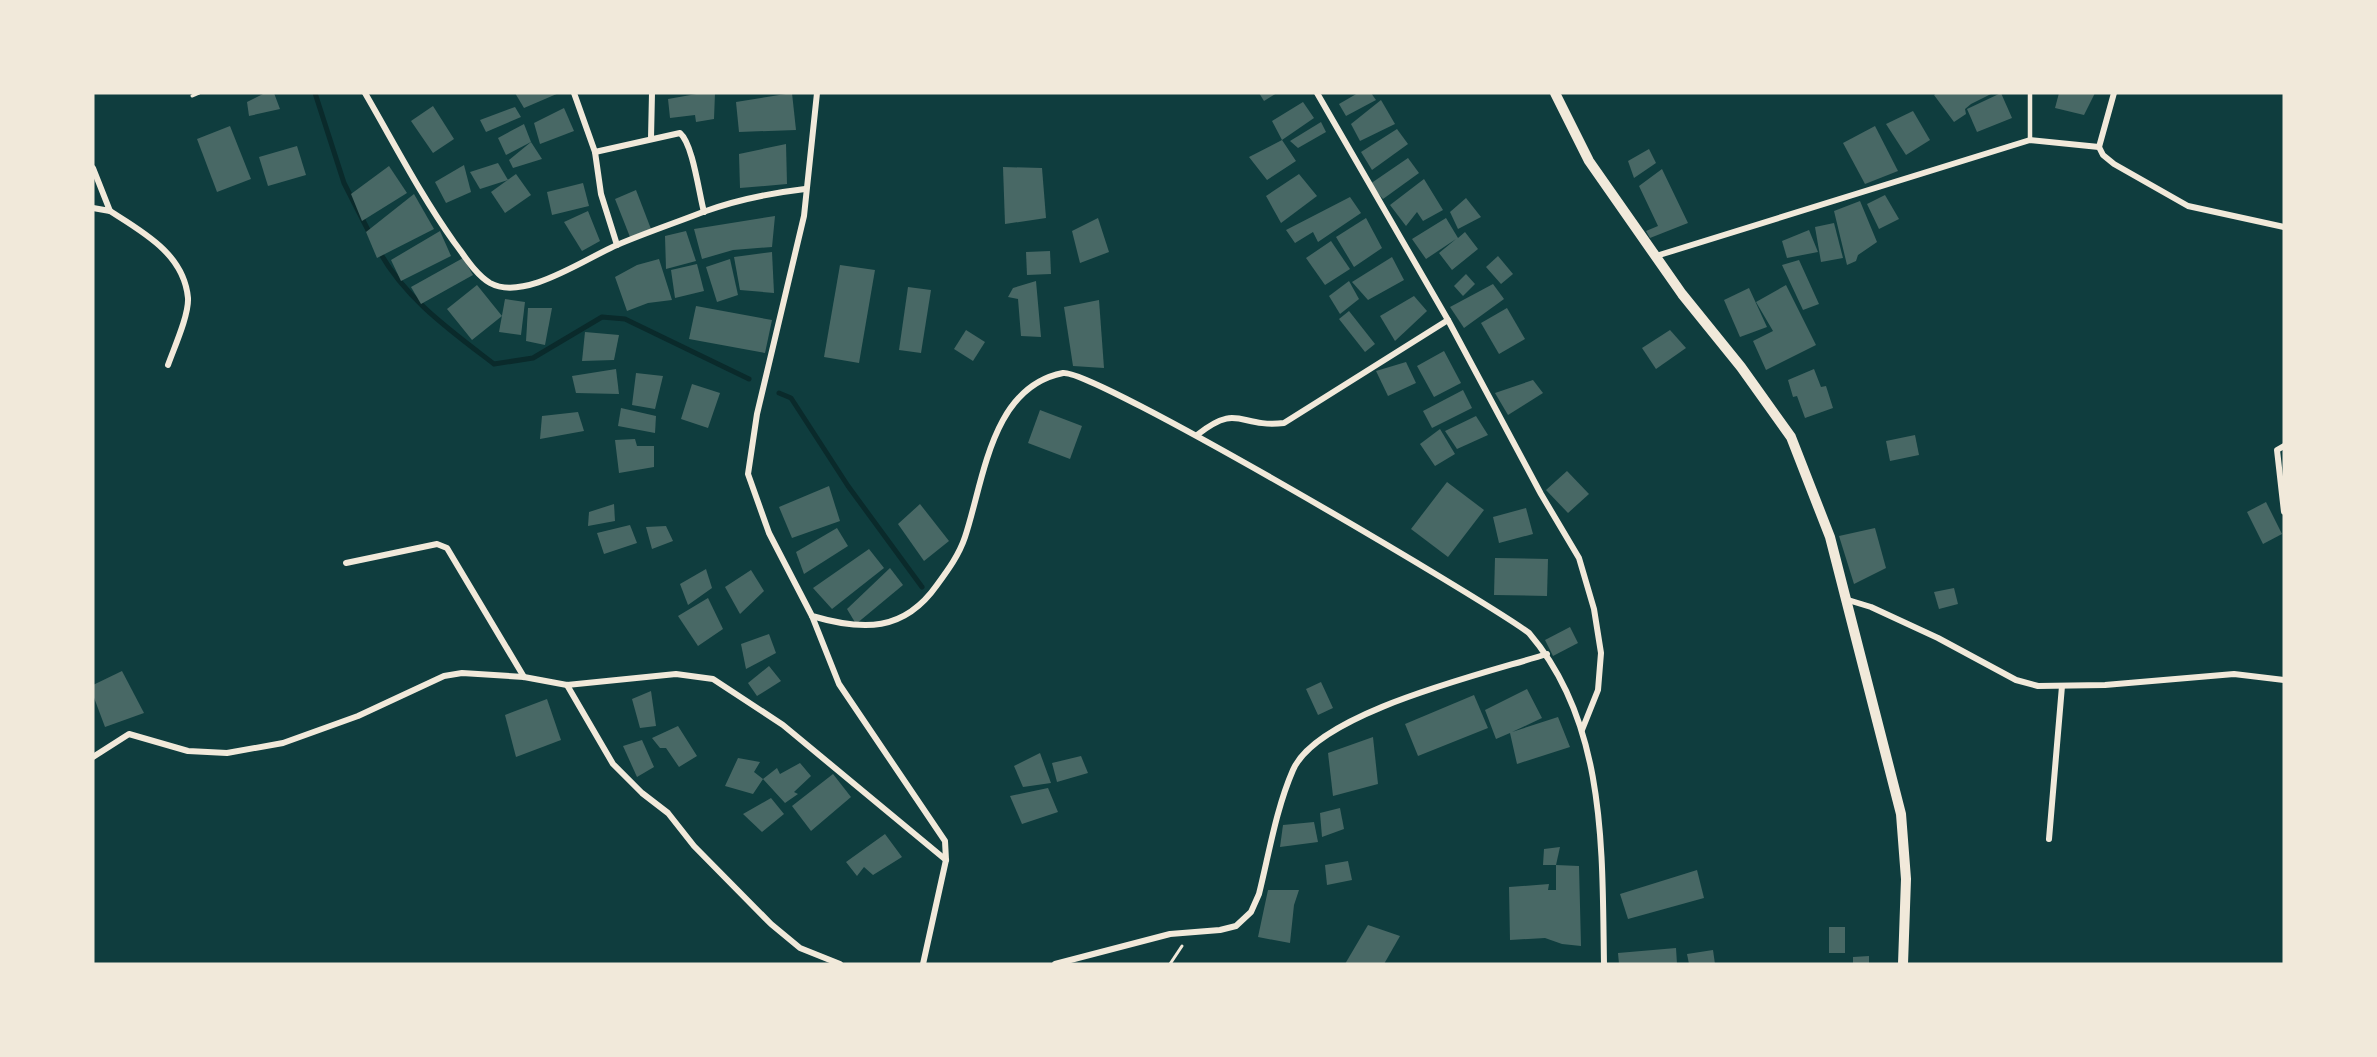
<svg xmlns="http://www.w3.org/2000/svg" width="2377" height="1057" font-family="'Crimson Pro',serif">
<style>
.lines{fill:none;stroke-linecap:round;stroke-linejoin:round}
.stream{stroke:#0a2a2b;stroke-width:5}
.building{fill:#486865}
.path{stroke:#f1e9da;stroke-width:3}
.service{stroke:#f1e9da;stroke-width:4.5}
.minor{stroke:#f1e9da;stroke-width:6}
.tertiary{stroke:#f1e9da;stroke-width:10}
</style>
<rect width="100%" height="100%" fill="#0f3d3e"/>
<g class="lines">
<g class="stream">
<path d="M315,93l29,90 27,53"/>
<path d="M378,249c26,49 73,82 116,115l39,-6 69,-41 23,2 124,60"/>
<path d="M779,393l12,5 57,88 74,101"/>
</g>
</g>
<g class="building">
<path d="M265,93h9l6,16 -31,7 -2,-14z"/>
<path d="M515,93h44l-35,15z"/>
<path d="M702,93h13l-1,26 -18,3 -1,-7 -25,3 -2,-19z"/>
<path d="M792,93l4,37 -57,2 -3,-30z"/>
<path d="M1259,93h18l-13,8z"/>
<path d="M1358,93h13l5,7 -30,16 -7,-12z"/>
<path d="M1937,93h56l-22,11 -6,5 1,5 -12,8 -20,-27z"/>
<path d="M2001,93l11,25 -35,14 -10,-23z"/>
<path d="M2059,93h36l-11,22 -29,-7z"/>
<path d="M1381,100l14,24 -35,17 -9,-17z"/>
<path d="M1303,102l11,16 -32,22 14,21 -29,19 -18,-23 33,-17 -10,-19z"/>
<path d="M433,106l21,33 -21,14 -22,-32z"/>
<path d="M515,107l6,10 -35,15 -6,-12z"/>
<path d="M564,108l10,23 -34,13 -6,-21z"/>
<path d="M1913,111l17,29 -24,15 -20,-31z"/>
<path d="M1321,122l5,10 -28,16 -8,-7z"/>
<path d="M524,124l7,18 -25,13 -8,-17z"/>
<path d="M230,126l21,53 -34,13 -20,-53z"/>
<path d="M1875,126l23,45 -33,13 -22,-41z"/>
<path d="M1397,129l11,15 -36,26 -11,-18z"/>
<path d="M531,142l11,17 -29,9 -4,-8z"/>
<path d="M786,144l1,40 -47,4 -1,-34z"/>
<path d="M297,146l9,29 -38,11 -9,-29z"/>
<path d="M1649,149l7,14 -22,15 -6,-17z"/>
<path d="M1408,158l11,15 -36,26 -13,-15z"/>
<path d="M498,163l10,17 -28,9 -10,-17z"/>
<path d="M464,165l7,27 -25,11 -11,-21z"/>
<path d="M389,166l18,27 -45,28 -11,-27z"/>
<path d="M1003,167l39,1 4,50 -41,6z"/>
<path d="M1662,169l26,54 -38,15 -4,-7 12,-5 -19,-40z"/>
<path d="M516,174l15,21 -26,18 -14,-21z"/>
<path d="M1299,174l18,22 -36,27 -15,-27z"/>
<path d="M1424,179l19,31 -20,11 -6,-9 -11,14 -16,-21z"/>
<path d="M583,183l6,23 -37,9 -5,-23z"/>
<path d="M636,190l15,39 -21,8 -15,-38z"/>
<path d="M414,194l20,35 -57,29 -11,-26z"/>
<path d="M1885,195l14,24 -20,10 -12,-25z"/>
<path d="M1350,197l11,16 -43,29 -5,-10 -18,11 -9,-13z"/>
<path d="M1466,198l15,19 -23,12 -8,-17z"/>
<path d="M1860,201l17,41 -19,13 -2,6 -9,4 -13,-54z"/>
<path d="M588,211l12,30 -18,10 -18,-29z"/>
<path d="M775,216l-3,31 -39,3 -31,9 -8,-30z"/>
<path d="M1098,218l11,34 -29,11 -8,-32z"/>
<path d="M1366,218l16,30 -28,19 -18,-30z"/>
<path d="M1446,218l12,20 7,-6 13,17 -26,21 -13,-17 17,-14 -30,20 -14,-20z"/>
<path d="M1834,223l9,35 -22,4 -6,-35z"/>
<path d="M1809,230l9,22 -31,6 -5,-17z"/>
<path d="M440,231l11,25 -50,25 -10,-21z"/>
<path d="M686,231l10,30 -30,8 -1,-33z"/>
<path d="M1331,241l19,28 -25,16 -19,-27z"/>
<path d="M1050,251l1,23 -24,1 -1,-23z"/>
<path d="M772,252l2,41 -34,-3 -6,-33z"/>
<path d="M1498,256l15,18 -12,10 -15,-17z"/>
<path d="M1392,257l12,23 -36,20 -16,-18z"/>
<path d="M463,258l10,17 -52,29 -10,-17z"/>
<path d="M659,259l13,41 -24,3 -21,8 -12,-34 22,-12z"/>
<path d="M730,259l8,36 -21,7 -11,-35z"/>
<path d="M1799,260l20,44 -16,6 -21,-45z"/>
<path d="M697,264l7,27 -29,7 -4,-28z"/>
<path d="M840,265l35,5 -16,93 -35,-6z"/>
<path d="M1466,274l9,10 -12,12 -9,-10z"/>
<path d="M1036,281l5,56 -20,-1 -3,-37 -10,-2 5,-9z"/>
<path d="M1349,281l10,18 -19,15 -11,-18z"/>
<path d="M1493,284l11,15 -40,29 -14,-21z"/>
<path d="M477,285l25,31 -30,24 -25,-31z"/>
<path d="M1786,285l30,60 -50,25 -13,-29 20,-10 -17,-29z"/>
<path d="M908,287l23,3 -10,63 -22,-3z"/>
<path d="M1749,288l18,39 -27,10 -16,-37z"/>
<path d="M1414,296l13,15 -32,30 -15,-25z"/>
<path d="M505,299l20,3 -4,33 -22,-3z"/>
<path d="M1099,300l5,68 -31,-2 -9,-59z"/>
<path d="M696,306l76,14 -7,33 -76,-14z"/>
<path d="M528,308h24l-7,37 -19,-4z"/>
<path d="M1507,308l18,31 -26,15 -18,-31z"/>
<path d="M1349,311l26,33 -10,8 -26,-33z"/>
<path d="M966,330l19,12 -12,19 -19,-12z"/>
<path d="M1670,330l16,18 -30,21 -14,-21z"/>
<path d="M585,332l34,3 -5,25 -32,1z"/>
<path d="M1444,351l17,32 -27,14 -17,-31z"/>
<path d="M1406,362l10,21 -28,13 -12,-25z"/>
<path d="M616,369l3,25 -43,-1 -4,-17z"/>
<path d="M1814,369l7,18 5,-1 7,22 -28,10 -8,-22 -4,1 -5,-17z"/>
<path d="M636,373l27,3 -8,33 -23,-4z"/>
<path d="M1533,380l10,13 -35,22 -13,-22z"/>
<path d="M692,384l28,9 -12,35 -27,-9z"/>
<path d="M1463,390l9,18 -40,20 -9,-17z"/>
<path d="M621,408l35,8 -1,17 -37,-7z"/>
<path d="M1040,410l42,16 -12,33 -42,-16z"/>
<path d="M578,412l6,19 -44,8 2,-23z"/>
<path d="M1476,416l12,19 -31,14 -12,-18z"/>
<path d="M1440,429l15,25 -20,12 -15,-22z"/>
<path d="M1915,435l4,20 -29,6 -4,-20z"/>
<path d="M635,439l2,7h17v21l-35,6 -4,-33z"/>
<path d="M1567,471l22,23 -21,19 -22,-23z"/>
<path d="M1447,482l37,28 -36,47 -37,-28z"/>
<path d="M829,486l11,35 -48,17 -13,-31z"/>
<path d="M2266,502l16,32 -19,10 -16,-32z"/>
<path d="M614,504l1,17 -27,5 1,-14z"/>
<path d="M920,504l29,37 -25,20 -26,-37z"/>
<path d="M1526,508l7,26 -34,9 -6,-26z"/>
<path d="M630,525l7,18 -33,11 -7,-21z"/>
<path d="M666,526l7,15 -21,8 -6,-22z"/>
<path d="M837,528l11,18 -44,28 -8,-22z"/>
<path d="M1875,528l11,40 -32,16 -15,-48z"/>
<path d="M869,549l15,19 -52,41 -19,-21z"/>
<path d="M1495,558l53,1 -1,37 -53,-1z"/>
<path d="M890,568l13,17 -47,39 -9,-15z"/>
<path d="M706,569l6,19 -24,17 -8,-21z"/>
<path d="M751,570l13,21 -24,23 -15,-27z"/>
<path d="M1954,588l4,16 -19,5 -5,-17z"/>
<path d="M708,598l15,31 -25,17 -20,-30z"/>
<path d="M1570,627l8,16 -25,13 -8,-16z"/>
<path d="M769,634l7,19 -30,16 -5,-25z"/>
<path d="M769,666l12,15 -24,15 -9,-13z"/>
<path d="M122,671l22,42 -39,14 -12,-32v-10z"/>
<path d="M1321,682l12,26 -15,7 -12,-26z"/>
<path d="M1527,689l15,29 -30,14 46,-15 12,30 -53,17 -7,-31 -14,6 -11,-29z"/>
<path d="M651,691l5,35 -16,2 -8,-29z"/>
<path d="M1474,695l14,33 -70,28 -13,-32z"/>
<path d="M547,699l14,41 -45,17 -11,-42z"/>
<path d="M678,726l19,30 -18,11 -13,-19h-6l-8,-10z"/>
<path d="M1373,737l5,47 -45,12 -5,-43z"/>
<path d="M642,740l12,27 -17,10 -14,-31z"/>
<path d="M1040,753l11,30 -28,4 -9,-21z"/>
<path d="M1081,756l7,17 -31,9 -5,-19z"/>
<path d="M738,758l22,4 -6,10 9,7 -10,15 -28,-8z"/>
<path d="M800,763l11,13 -17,16 4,2 -13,9 -22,-24 14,-11 3,6z"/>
<path d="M833,774l18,23 -40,34 -19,-25z"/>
<path d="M1048,788l10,24 -36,12 -12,-28z"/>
<path d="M771,798l13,16 -22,18 -19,-18z"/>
<path d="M1340,808l4,21 -22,8 -2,-24z"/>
<path d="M1314,822l4,20 -38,5 3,-22z"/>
<path d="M885,834l17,23 -29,18 -9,-8 -7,9 -11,-14z"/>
<path d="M1560,847l-4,18h-13l1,-16z"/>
<path d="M1348,861l4,19 -25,5 -2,-20z"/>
<path d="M1556,865l23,1 2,80 -19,-2 -17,-6 -35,2 -1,-53 40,-3 -1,6h8z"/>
<path d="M1697,870l7,28 -76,21 -8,-25z"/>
<path d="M1268,890h31l-5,15 -4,38 -32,-6z"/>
<path d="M1368,925l32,11 -16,28h-39z"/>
<rect x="1829" y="927" width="16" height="26"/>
<path d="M1676,948l1,16h-58l-1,-11z"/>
<path d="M1713,950l2,14h-26l-2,-10z"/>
<path d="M1869,956v8h-16v-7z"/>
</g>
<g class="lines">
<g class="path">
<path d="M192,96l7,-3"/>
<path d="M1170,964l12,-18"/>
</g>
<path class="service" d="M2030,140v-47"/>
<g class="minor">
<path d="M365,93c29,50 55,101 89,149 10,13 21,32 36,41 34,19 96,-25 127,-38 28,-12 58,-22 86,-33 33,-12 68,-19 102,-23"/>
<path d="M574,93l21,59 6,42 16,51"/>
<path d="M817,93l-13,123 -47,198 -9,60 21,59 43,83c51,15 92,16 125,-31 11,-15 22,-30 28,-48 19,-57 26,-150 98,-164 29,-5 422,227 466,260 78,91 73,218 75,331"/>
<path d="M1317,93l131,227 93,174 38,64 15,51 7,44 -3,37 -16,40"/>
<path d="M651,138l1,-45"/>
<path d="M2099,147l15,-54"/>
<path d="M595,152l85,-19c13,11 19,61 24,79"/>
<path d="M93,168l17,43 -17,-3"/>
<path d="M110,211c33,21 74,43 78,87 1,17 -14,50 -20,67"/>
<path d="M1656,256l374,-116 69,7 4,8 11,9 74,42 96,21"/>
<path d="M1197,435c42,-33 41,-7 87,-12l164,-103"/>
<path d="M2284,446l-7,4 7,62"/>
<path d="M346,563l91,-19 10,4 77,129"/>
<path d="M1848,600l23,7 67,31 78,42 22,6 67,-1 129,-11 50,6"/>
<path d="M812,616l27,68 106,157 1,19 -23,104"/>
<path d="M567,685l46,79 29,29 26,20 26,33 77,78 29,24 40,16"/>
<path d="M93,757l36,-23 59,17 39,2 56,-10 75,-27 86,-40 18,-3 62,4 43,8 109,-11 37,5 70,46 163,135"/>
<path d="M2049,839l13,-153"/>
<path d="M1055,964l115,-30 50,-4 16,-4 15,-14 8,-18c10,-40 17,-85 34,-124 25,-58 194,-97 254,-116"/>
</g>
<path class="tertiary" d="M1555,93l34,68 93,133 59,73 50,70 39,100 71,277 5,65 -3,85"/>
</g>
<rect width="2377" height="1057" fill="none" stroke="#f1e9da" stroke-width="189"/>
</svg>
